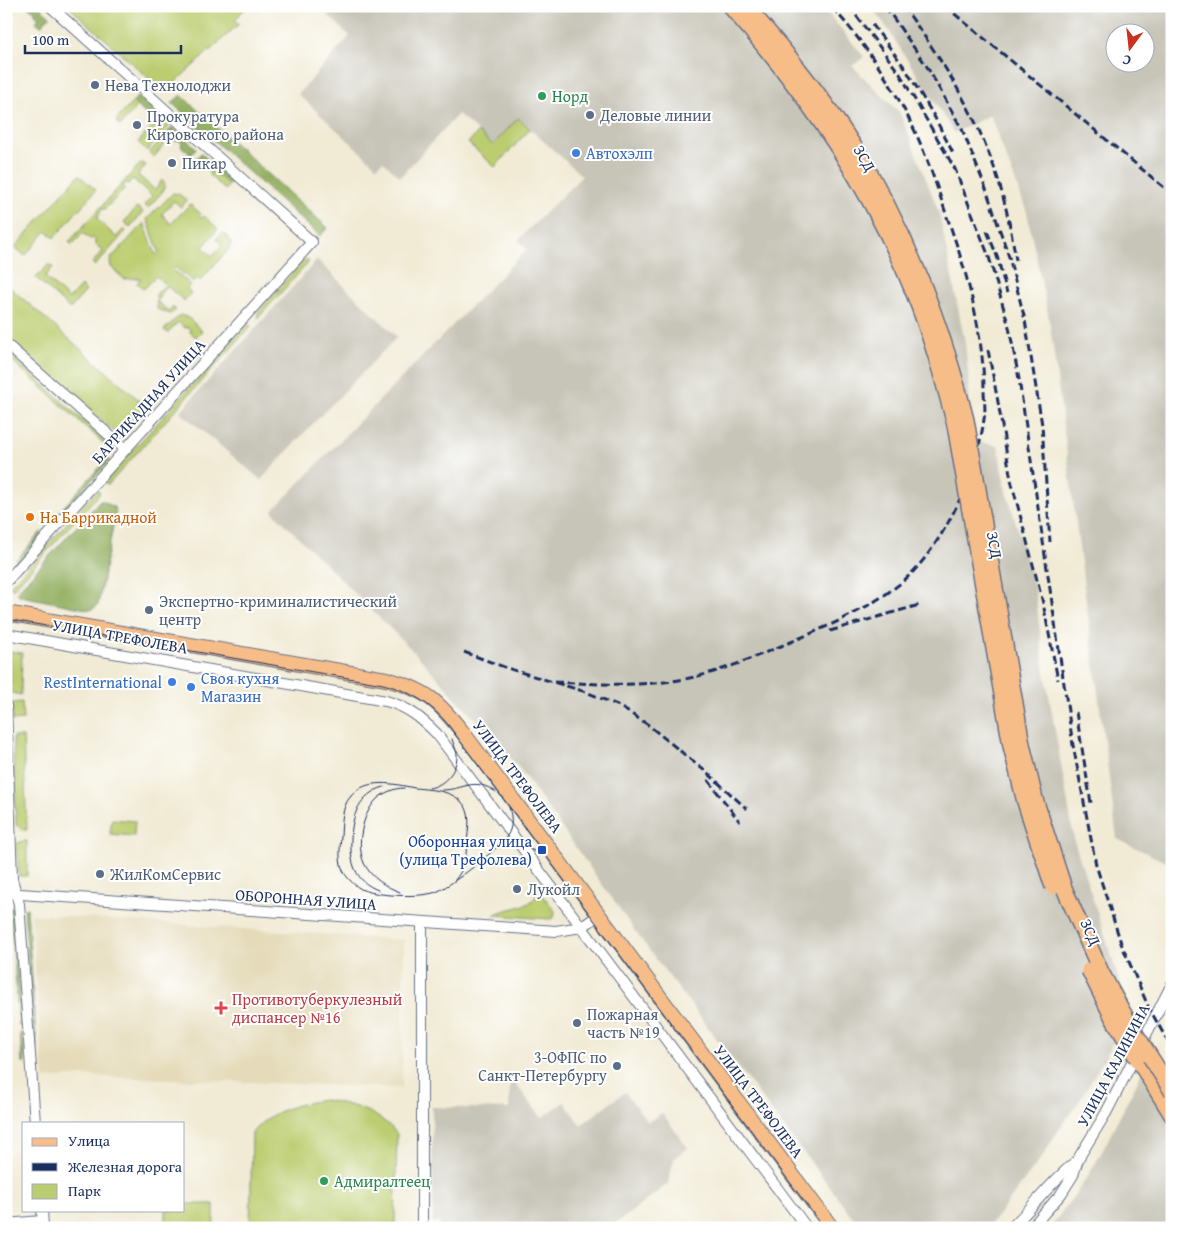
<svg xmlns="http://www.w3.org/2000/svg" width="1178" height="1234" font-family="'Gentium Book Plus',serif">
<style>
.built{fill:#e5dbba}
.industrial{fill:#c7c5b8;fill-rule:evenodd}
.green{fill:#bbcd70;stroke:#6b7e67}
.forest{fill:#94b062;stroke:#587060}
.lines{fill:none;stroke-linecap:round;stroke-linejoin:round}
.minor-casing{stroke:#667188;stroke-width:12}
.major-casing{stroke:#667188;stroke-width:16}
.highway-casing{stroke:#667188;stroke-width:18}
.minor{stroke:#fff;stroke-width:10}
.major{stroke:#f7bd88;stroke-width:14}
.highway{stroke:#f7bd88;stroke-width:15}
.tram{stroke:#1b2f5e;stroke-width:1}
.rail{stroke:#1b2f5e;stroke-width:3;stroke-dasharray:8 4;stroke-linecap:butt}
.highway-bridge-casing{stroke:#667188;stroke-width:18;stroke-linecap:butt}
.highway-bridge{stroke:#f7bd88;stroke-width:15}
.service-dot{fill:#5c6f8a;stroke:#fff;stroke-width:2}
.leisure-dot{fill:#2e9e5b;stroke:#fff;stroke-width:2}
.shop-dot{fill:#3f7fe0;stroke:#fff;stroke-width:2}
.food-dot{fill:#e8710a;stroke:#fff;stroke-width:2}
.transit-dot{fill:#1a4fb4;stroke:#fff;stroke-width:2}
.health-dot{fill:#e0444e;stroke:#fff;stroke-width:2}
.labels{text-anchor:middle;stroke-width:4;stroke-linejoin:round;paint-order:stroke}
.service-label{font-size:16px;fill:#4e5e75;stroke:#fff;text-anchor:start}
.leisure-label{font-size:16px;fill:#27864d;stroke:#fff;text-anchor:start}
.shop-label{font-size:16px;fill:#366cbe;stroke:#fff;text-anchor:start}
.street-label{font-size:16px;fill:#1b2f5e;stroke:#fff}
.food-label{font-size:16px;fill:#c56008;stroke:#fff;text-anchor:start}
.transit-label{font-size:16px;fill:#164399;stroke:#fff;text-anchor:end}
.health-label{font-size:16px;fill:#be3a42;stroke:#fff;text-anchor:start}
</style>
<rect width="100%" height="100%" fill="#fff"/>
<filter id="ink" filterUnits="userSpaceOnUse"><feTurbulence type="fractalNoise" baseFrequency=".02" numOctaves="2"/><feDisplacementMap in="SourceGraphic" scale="10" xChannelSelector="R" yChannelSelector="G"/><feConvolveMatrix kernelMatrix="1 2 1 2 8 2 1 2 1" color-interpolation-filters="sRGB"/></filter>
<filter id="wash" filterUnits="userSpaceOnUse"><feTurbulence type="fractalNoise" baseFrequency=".0096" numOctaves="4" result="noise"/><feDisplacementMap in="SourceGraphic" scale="20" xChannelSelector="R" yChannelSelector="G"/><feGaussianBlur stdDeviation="1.12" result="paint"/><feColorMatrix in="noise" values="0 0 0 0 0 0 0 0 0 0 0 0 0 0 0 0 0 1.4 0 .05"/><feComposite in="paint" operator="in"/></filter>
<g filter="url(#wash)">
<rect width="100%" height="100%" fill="#f1ebd5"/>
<path class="built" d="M31,914l373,26 -2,148 -317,-12 -41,3z"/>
<g class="industrial">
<path d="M318,6h504l42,51 -12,9 48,47 39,99 26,131 4,38 -2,58 31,7 7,40 30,103 9,78 31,177 55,170 -48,83 -26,37 -11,19 -49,65 -10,10h-125l-221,-290 -120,-169 -103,-114 -145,-144 255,-262 -9,-9 64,-64 -64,-58 -25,27 -35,-31 -58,63 -17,-16 -6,6 -79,-73 52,-58z"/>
<path d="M870,6h302v859l-55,-26 -67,-515 -23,-112 -37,-97 -36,18 -70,-110zM1116,32h30v30h-30z"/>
<path d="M317,260l80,77 -92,95 -44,48 -81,-68z"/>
<path d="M1154,1048l18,23v157h-122l37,-50 18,-32z"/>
<path d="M510,1077l32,41 22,-16 17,23 44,-33 23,30 14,-9 26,35 -14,11 -6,25 -58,44h-170l-1,-6h-6l-1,-115 77,2z"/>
</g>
<g class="green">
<path d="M68,6h179l-12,14 4,4 -67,61 -10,5z"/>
<path d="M133,102l4,4 -17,20 -3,-4v-3z"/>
<path d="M518,118l12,11 -35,38 -27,-24 10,-11 15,13z"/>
<path d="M164,119l6,6 -23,26 -9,-9 17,-18 3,2z"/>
<path d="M166,134l4,3 -16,20 -5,-4z"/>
<path d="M142,163l4,2 -8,10 17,15 7,-10 3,4 -2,7 -15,17 -4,-3 8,-9 -19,-17 -5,5 -2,-1 -3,3 1,3 -19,20h-3l-5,10 19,18 8,-8 2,2 -31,35 -3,-3 11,-12 -8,-7v-4l-2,-2 -3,1 -7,-6 -11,12 -3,-3 71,-78z"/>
<path d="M213,169l16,16 -4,5 -17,-16z"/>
<path d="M79,175l17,15 -42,48 -8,-7 -21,25 -10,-9z"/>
<path d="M173,193l6,1 8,7 -6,6 -7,-6 -12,13 9,10 19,-20 11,10 -2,2 2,2 3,-2 14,13 -15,18 9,9 10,-11 -6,-6 6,-6 7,5 2,6 -2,5 -29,32 -3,-3 -4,4 -18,-15 -2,2 18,16 -4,4 4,4 -7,8 -17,-15 -8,9 1,1 -3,5 11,10 4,-4 4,3 -6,4 -13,-5 -1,-15 9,-9 -9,-9 -12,13 -7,-6 4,-5 -17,1 -13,-12 -1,-5 2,-5 32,-34 12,32 3,-3 -12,-33z"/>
<path d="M137,207l6,5 -13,15 -6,-5z"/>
<path d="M305,259l4,3 -51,56v-6z"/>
<path d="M49,264l4,3 -8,10 24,22 12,-13 5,5 -16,18 -34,-31z"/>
<path d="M6,284l141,123 -27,30 -114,-101z"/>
<path d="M180,315l9,3 13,13 -6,6 -6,-5v-3l-2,-2 -3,1 -7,-6 -10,11 -4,-3z"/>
<path d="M248,325l3,1 -143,159 -4,-3 141,-156z"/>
<path d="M6,350l105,96 -2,2 -103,-93z"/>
<path d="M97,490l3,3 -87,96 -3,-3z"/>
<path d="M10,651l12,2 -1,42 -10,-2z"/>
<path d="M22,702l1,18 -11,1v-18z"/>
<path d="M13,737h10l4,93h-4l-7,-5z"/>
<path d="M112,819l23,2 -1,15 -24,-2z"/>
<path d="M23,841h4v35h-8l-3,-32z"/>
<path d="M538,889l17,22 -1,7 -4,1 -56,-4c13,-9 42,-5 44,-26z"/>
<path d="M324,1100c27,4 55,11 73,34l-2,94h-145l2,-95c18,-23 45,-29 72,-33z"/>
<path d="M184,1204h30v24h-48v-18h18z"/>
</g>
<g class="forest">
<path d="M26,6h12l12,10 -9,10 -5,-4 3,-4 -4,-4v-3z"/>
<path d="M181,95l147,133 -8,8 -148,-133z"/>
<path d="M138,96l26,23 -6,7 -25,-24z"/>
<path d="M172,127l24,21 -5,7 -10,-9 1,-3 -4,-3 -3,1 -9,-7z"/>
<path d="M201,153l31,29 -3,3 -16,-15 -3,2 -4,-4v-4l-3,-2 -3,1 -4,-4z"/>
<path d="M108,458l2,2 -58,65 -3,-2z"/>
<path d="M100,501h4l11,7 1,3 -18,94 -7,5 -70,-14 -3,-2v-4z"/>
<path d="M41,532l3,2 -38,42v-4z"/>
<path d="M13,907l10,119h-4l-9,-118z"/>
<path d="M27,908l10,143h-2l-11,-142z"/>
<path d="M20,1033h3l2,30h-3z"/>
</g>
</g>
<g filter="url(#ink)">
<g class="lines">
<g class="minor-casing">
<g id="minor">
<path d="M6,344l119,105"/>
<path d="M6,582l306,-340 -262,-236"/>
<path d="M6,634l380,67c22,6 35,17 51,33l370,494"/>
<path d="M6,706l6,173 7,25 16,219"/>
<path d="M6,893l550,38 26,-4 17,-12"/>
<path d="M422,922v306"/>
<path d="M42,1210l1,17"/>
<path d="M6,1224l36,-3"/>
<path d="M1011,1228c23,-22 42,-49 67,-68"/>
<path d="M1031,1228l30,-34 12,-19 5,-16 28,-46 66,-129"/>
</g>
</g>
<g class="major-casing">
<path id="major" d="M6,613l380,66c41,11 52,22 78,55l368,494"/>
</g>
<g class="highway-casing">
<path id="highway" d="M1137,1058l35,57"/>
</g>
<use href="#minor" class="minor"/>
<use href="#major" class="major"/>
<use href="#highway" class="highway"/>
<g class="tram">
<path d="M6,619l377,65c27,7 49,20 66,42l375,502"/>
<path d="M429,788c15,-2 29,-18 28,-34 -1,-5 -4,-11 -5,-15"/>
<path d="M442,790c23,0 31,-14 54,2"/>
<path d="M498,848c14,-6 25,-3 38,4"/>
<path d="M455,880c10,-12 11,-22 12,-38 1,-11 4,-24 -1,-34 -10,-18 -33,-18 -51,-20 -21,-4 -48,-11 -64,8 -10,11 -9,27 -10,40 -1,15 -4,31 8,43 3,4 7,7 12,10 14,7 59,9 75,3 13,-5 63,-43 71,-56 6,-9 5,-19 2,-29"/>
<path d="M378,890c-24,-9 -28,-29 -27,-51 1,-24 8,-45 33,-52"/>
<path d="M400,892c-14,-5 -29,-14 -36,-29 -8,-18 -2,-48 12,-63 7,-7 18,-12 28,-12"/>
</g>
<g class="rail">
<path d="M849,6l51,68 55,95 34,88 20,70 10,52 54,366 23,120 25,78 27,63 24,43"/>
<path d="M885,6l41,59 36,64 24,60 23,68 16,63 17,105 8,117"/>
<path d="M903,6c40,55 78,114 97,180 7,24 12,49 16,74"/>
<path d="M945,6l227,188"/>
<path d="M872,24l33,44 29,48 19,37"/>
<path d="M987,231l10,25 10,37"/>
<path d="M988,350l10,52 13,78 32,123 15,77"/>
<path d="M830,631l89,-26"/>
<path d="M464,652l43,16 79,24 31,13 30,19 64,52 36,33"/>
<path d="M554,682c44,2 88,5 131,-3 33,-6 65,-20 96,-33 41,-17 85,-35 120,-63 42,-35 76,-110 83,-164 2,-10 0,-20 0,-30 -1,-59 -17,-117 -37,-172 -6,-19 -13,-39 -20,-57 -21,-56 -56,-110 -96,-154"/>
<path d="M1076,712l15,91"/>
<path d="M708,780l32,42"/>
</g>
<g class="highway-bridge-casing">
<g id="highway-bridge">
<path d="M730,6c76,86 140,179 183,285 18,44 30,88 42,134l56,321 14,56 28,85"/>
<path d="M746,6c39,45 77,91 109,142 52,84 87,177 111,272l56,324 13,55 29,89 37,84 29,53 42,66"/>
<path d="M1089,970l24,48 24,40"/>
</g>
</g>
<use href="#highway-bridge" class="highway-bridge"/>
</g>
</g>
<g class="service-dot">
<circle cx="95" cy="85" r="5"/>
<circle cx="590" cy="115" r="5"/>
<circle cx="137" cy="125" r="5"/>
<circle cx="172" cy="163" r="5"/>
<circle cx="149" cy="610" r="5"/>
<circle cx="100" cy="874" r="5"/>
<circle cx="517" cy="889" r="5"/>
<circle cx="577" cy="1023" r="5"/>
<circle cx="617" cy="1066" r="5"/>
</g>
<g class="leisure-dot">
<circle cx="542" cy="96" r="5"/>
<circle cx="324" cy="1181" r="5"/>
</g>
<g class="shop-dot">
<circle cx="576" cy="153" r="5"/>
<circle cx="172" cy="682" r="5"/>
<circle cx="191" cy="687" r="5"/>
</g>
<circle class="food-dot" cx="30" cy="517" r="5"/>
<rect class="transit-dot" x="537" y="845" width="10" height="10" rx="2.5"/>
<path class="health-dot" d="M218.5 1000.5h5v5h5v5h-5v5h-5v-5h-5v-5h5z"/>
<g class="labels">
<g class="service-label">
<text x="105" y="91">Нева Технолоджи</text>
<text x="600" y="121">Деловые линии</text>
<text x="147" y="122">Прокуратура<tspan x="147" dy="18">Кировского района</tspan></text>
<text x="182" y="169">Пикар</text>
<text x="159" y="607">Экспертно-криминалистический<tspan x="159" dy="18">центр</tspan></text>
<text x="110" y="880">ЖилКомСервис</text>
<text x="527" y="895">Лукойл</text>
<text x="587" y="1020">Пожарная<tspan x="587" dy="18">часть №19</tspan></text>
<text x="607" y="1063" text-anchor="end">3-ОФПС по<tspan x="607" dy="18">Санкт-Петербургу</tspan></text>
</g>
<g class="leisure-label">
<text x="552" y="102">Норд</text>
<text x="334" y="1187">Адмиралтеец</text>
</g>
<g class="shop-label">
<text x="586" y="159">Автохэлп</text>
<text x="201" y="684">Своя кухня<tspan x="201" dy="18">Магазин</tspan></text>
<text x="162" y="688" text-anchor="end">RestInternational</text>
</g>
<g class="street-label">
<text transform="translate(865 158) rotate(60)" y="6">ЗСД</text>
<text transform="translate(148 401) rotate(-48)" y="6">БАРРИКАДНАЯ УЛИЦА</text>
<text transform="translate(995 545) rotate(80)" y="6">ЗСД</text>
<text transform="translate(120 636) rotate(10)" y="6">УЛИЦА ТРЕФОЛЕВА</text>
<text transform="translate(518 776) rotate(53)" y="6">УЛИЦА ТРЕФОЛЕВА</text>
<text transform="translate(306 899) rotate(4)" y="6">ОБОРОННАЯ УЛИЦА</text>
<text transform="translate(1091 932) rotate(66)" y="6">ЗСД</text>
<text transform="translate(1113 1065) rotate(-62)" y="6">УЛИЦА КАЛИНИНА</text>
<text transform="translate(759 1101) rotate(53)" y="6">УЛИЦА ТРЕФОЛЕВА</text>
</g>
<g class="food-label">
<text x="40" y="523">На Баррикадной</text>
</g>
<g class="transit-label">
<text x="532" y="847">Оборонная улица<tspan x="532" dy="18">(улица Трефолева)</tspan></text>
</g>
<g class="health-label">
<text x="232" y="1005">Противотуберкулезный<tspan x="232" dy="18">диспансер №16</tspan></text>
</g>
</g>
<rect width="1178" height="1234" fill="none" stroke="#fff" stroke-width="25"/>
<rect x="22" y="1122" width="162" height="90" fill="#ffffff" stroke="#a4acbf"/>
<rect x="32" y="1138" width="25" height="8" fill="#f7bd88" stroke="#a4acbf"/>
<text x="68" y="1146" font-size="15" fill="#1b2f5e">Улица</text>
<rect x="32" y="1163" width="25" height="8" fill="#1b2f5e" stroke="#a4acbf"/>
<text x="68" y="1172" font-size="15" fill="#1b2f5e">Железная дорога</text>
<rect x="32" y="1184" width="25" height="15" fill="#bbcd70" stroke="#a4acbf"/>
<text x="68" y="1196" font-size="15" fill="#1b2f5e">Парк</text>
<g transform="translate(1130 48) rotate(195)"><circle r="24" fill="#ffffff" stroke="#a4acbf"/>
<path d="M0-4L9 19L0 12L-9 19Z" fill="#c8321e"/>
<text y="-8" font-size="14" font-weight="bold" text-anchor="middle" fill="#1b2f5e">С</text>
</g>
<path d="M25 45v8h156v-8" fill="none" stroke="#1b2f5e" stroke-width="2.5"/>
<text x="32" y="45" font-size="15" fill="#1b2f5e" stroke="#ffffff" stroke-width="4" paint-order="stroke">100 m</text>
</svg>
